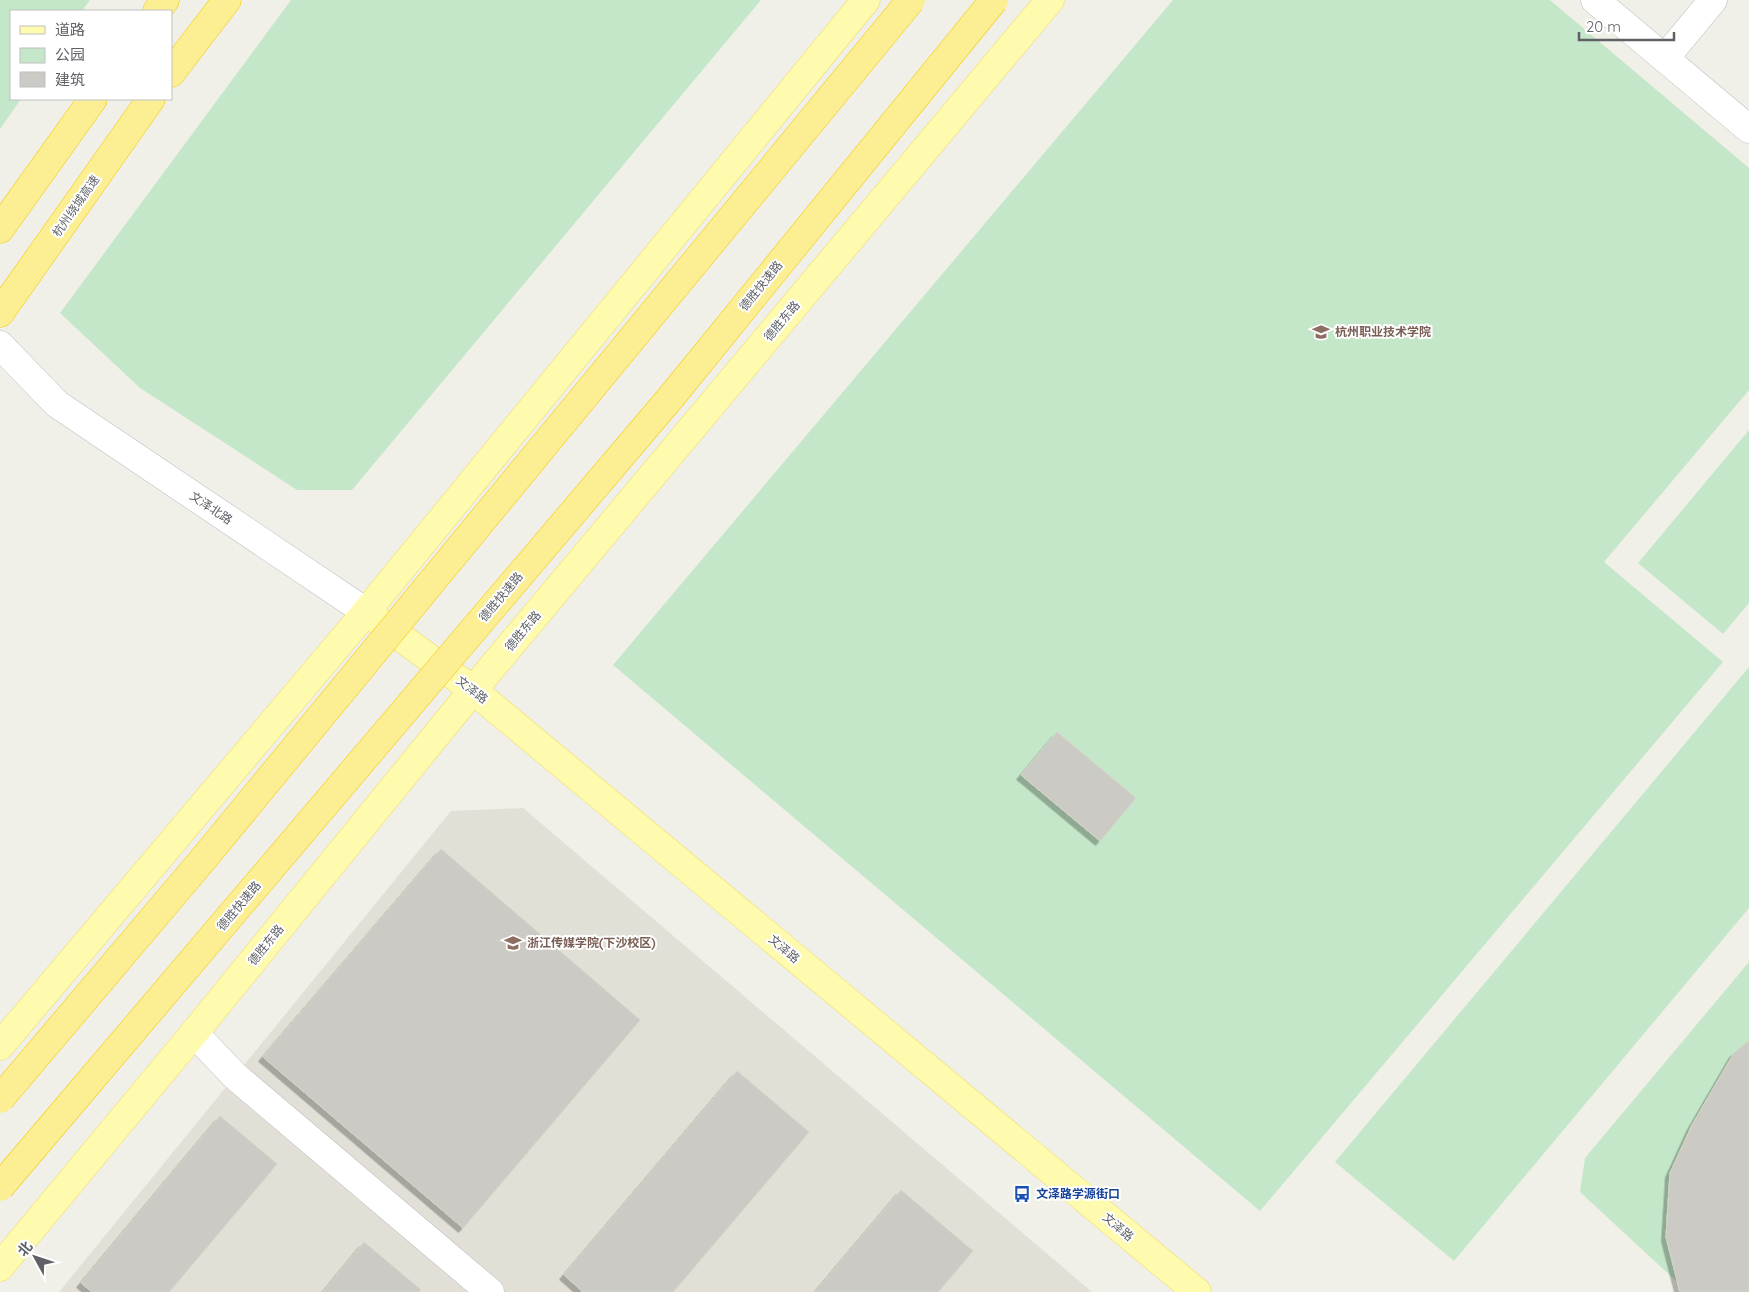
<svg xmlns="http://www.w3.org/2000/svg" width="1749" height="1292" font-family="Quicksand,'Noto Sans SC',sans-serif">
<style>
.education{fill:#e1dfd6}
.green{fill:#c5e7c9}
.building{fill:#cccac4;stroke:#d5d3c6;filter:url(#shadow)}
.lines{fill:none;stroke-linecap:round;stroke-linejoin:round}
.street-casing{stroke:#babbc1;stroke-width:29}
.secondary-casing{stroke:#bbbdc3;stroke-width:29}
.primary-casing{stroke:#f1da60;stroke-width:29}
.highway-casing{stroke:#f6c802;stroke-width:29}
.street{stroke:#fff;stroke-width:28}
.secondary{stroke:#fff;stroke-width:28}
.primary{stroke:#fefbaf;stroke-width:28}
.highway{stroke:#fcef93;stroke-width:28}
.highway-bridge-casing{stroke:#f6c802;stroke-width:29;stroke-linecap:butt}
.highway-bridge{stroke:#fcef93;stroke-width:28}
.labels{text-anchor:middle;stroke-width:4;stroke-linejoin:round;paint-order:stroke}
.street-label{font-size:12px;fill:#5f6167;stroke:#fff}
.education-label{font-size:12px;font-weight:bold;fill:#785e54;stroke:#fff;text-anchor:start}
.transit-label{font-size:12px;font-weight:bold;fill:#164399;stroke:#fff;text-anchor:start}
</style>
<defs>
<filter id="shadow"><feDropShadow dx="-4.5" dy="4.5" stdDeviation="0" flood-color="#0004"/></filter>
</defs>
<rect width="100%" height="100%" fill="#f1f0e8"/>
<path class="education" d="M523,808l569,484h-1033l392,-481z"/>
<g class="green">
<path d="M0,0h90l-8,11h-71v88h10l-21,30z"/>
<path d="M291,0h470l-409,490h-55l-157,-102 -80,-75z"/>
<path d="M1173,0h377l199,168v222l-145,172 119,100 -463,549 -647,-546z"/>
<path d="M1749,430v173l-26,31 -85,-71z"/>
<path d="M1749,667v241l-295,353 -119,-99z"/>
<path d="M1749,962v330h-61l-108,-100 5,-34z"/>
</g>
<g class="building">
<path d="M1057,732l79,66 -36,43 -79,-66z"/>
<path d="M441,849l199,171 -177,208 -200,-171z"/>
<path d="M1749,1041v251h-69l-14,-55 4,-64 22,-48 42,-72z"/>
<path d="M737,1071l72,61 -136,160h-90l-19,-17z"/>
<path d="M220,1116l57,48 -108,128h-77l-11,-9z"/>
<path d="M901,1190l72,61 -35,41h-123z"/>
<path d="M364,1242l57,48 -2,2h-96z"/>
</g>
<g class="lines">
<g class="street-casing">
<g id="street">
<path d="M1595,0l154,129"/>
<path d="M1665,58l48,-58"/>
<path d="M194,1033l41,43 255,216"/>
</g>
</g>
<g class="secondary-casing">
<path id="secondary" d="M0,345l57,59 309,208"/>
</g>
<g class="primary-casing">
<g id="primary">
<path d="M373,617l100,73 724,602"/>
<path d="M0,1046l366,-434 500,-612"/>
<path d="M0,1267l194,-234 279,-343 577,-690"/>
</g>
</g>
<g class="highway-casing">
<g id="highway">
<path d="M157,11l8,-11"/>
<path d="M171,73l56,-73"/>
<path d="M0,229l93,-130"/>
<path d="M0,313l151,-214"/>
</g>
</g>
<use href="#street" class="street"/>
<use href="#secondary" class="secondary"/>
<use href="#primary" class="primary"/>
<use href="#highway" class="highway"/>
<g class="highway-bridge-casing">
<g id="highway-bridge">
<path d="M0,1099l205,-242 706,-857"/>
<path d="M0,1187l672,-791 322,-396"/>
</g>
</g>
<use href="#highway-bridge" class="highway-bridge"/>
</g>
<defs>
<g id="university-bare" transform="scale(1.35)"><path d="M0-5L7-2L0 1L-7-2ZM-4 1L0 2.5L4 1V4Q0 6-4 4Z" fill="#8d6e63" stroke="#fff" stroke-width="2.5" paint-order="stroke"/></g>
<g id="bus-bare" transform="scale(1.35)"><path d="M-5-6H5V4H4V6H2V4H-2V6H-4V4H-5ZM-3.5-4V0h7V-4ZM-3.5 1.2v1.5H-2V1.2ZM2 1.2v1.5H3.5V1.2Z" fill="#1a4fb4" stroke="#fff" stroke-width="2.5" paint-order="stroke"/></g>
</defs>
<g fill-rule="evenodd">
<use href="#university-bare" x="1321" y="332"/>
<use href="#university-bare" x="513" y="943"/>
<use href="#bus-bare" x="1022" y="1194"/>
</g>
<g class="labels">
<g class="street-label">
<text transform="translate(76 206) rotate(-55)" y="4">杭州绕城高速</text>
<text transform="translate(761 286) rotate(-51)" y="4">德胜快速路</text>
<text transform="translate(782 321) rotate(-50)" y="4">德胜东路</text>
<text transform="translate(211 508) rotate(34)" y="4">文泽北路</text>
<text transform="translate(501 597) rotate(-50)" y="4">德胜快速路</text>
<text transform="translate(523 631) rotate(-50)" y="4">德胜东路</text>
<text transform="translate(472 690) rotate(38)" y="4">文泽路</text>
<text transform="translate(239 906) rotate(-50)" y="4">德胜快速路</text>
<text transform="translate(266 945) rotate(-51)" y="4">德胜东路</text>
<text transform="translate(784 949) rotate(40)" y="4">文泽路</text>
<text transform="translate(1118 1227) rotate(40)" y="4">文泽路</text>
</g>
<g class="education-label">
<text x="1335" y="336">杭州职业技术学院</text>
<text x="527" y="947">浙江传媒学院(下沙校区)</text>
</g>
<g class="transit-label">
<text x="1036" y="1198">文泽路学源街口</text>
</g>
</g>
<rect x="10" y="10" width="162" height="90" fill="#ffffff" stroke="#bfc0c2"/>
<rect x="20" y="26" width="25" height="8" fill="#fefbaf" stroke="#bfc0c2"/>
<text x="55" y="35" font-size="15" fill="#5f6167">道路</text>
<rect x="20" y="48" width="25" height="15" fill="#c5e7c9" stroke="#bfc0c2"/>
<text x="55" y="60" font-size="15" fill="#5f6167">公园</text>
<rect x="20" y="72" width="25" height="15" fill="#cccac4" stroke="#bfc0c2"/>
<text x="55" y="85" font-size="15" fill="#5f6167">建筑</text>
<g transform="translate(35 1257) rotate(310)" stroke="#ffffff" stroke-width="4" paint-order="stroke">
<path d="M0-4L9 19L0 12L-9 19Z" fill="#5f6167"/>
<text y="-8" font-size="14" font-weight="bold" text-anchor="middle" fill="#5f6167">北</text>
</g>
<path d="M1579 32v8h95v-8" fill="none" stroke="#5f6167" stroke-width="2.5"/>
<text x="1586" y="32" font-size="15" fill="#5f6167" stroke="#ffffff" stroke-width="4" paint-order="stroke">20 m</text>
</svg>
